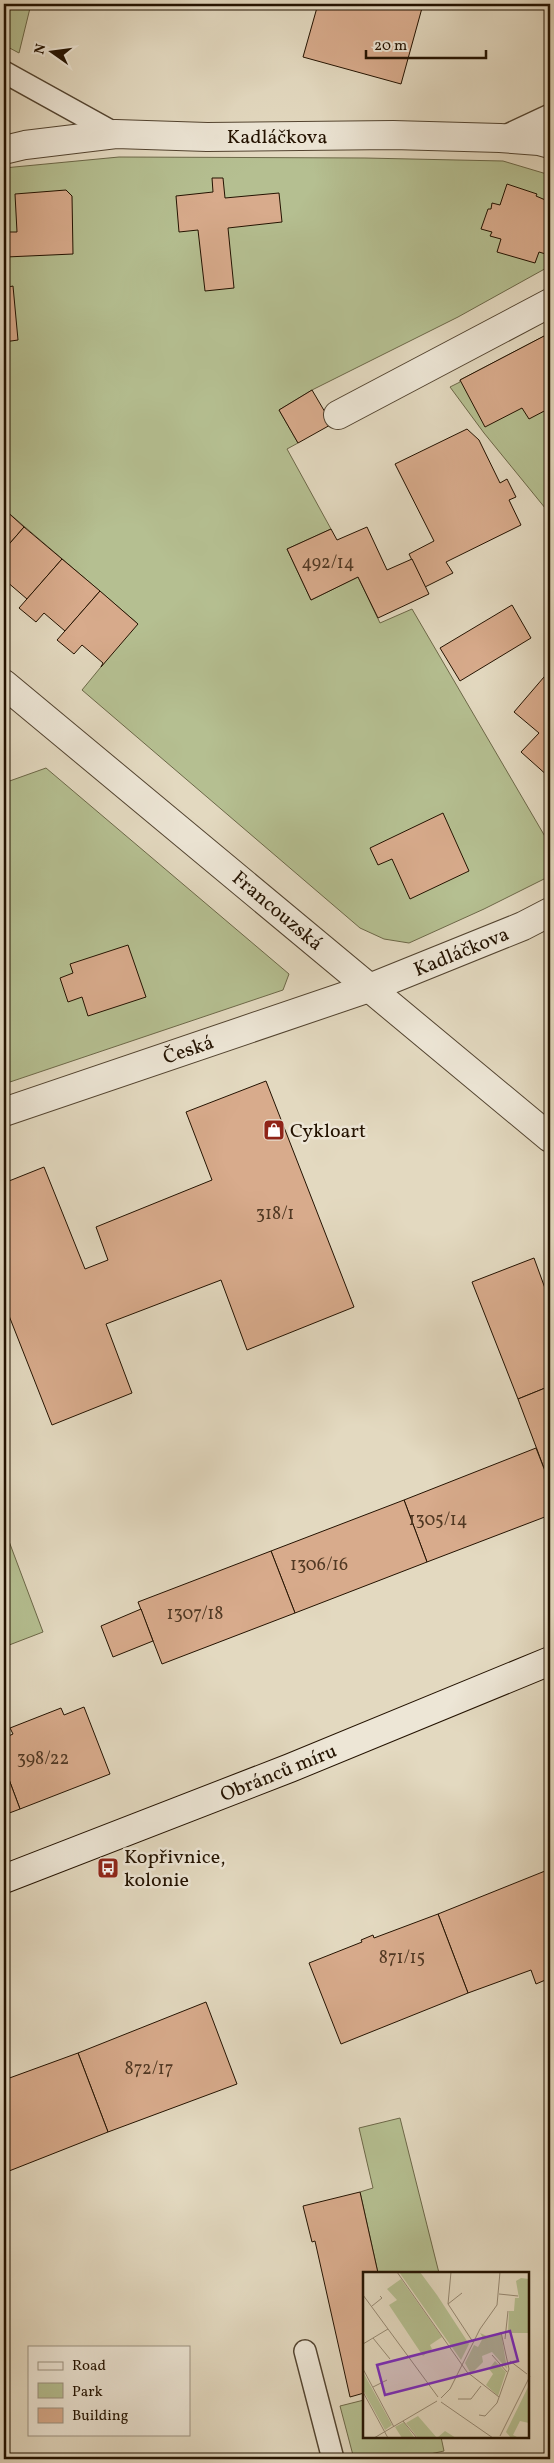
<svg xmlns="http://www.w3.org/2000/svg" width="554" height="2463" font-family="Vollkorn,serif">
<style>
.green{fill:#b5bf91;stroke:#6c6848}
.building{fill:#d8ab8c;stroke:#231200}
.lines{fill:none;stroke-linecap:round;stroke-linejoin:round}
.service-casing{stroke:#534430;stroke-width:24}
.minor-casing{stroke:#534430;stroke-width:30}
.secondary-casing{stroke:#231200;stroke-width:30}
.service{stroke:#ede6d6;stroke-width:21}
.minor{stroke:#ede6d6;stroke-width:28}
.secondary{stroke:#ede6d6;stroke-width:28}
.labels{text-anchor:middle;stroke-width:5;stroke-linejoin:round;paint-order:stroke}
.number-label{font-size:18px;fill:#503823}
.street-label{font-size:20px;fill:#231200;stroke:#ede6d6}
.poi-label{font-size:20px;fill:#231200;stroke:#ede6d6;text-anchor:start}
.inset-road{fill:none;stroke:#968973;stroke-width:1}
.view{fill:#7b2cbf;fill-opacity:0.15;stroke:#7b2cbf;stroke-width:2.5}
.inset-edge{fill:none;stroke:#231200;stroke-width:2.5}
</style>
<rect width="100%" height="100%" fill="#e3d9c0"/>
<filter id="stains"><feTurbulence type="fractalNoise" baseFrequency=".004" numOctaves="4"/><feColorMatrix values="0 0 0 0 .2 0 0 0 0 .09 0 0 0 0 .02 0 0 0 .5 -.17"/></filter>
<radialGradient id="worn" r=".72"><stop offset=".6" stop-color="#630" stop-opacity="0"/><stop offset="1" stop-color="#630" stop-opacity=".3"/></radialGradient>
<g class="green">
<path d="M4,4h27l-12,49 -15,-8z"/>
<path d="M119,157l246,1 138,3 47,14v91l-92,51 -146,73 -33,20 19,33 -11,6 44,80 -44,20 24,51 47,-23 22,46 32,-14 138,236v31l-66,33 -75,34 -25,-4 -24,-11 -278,-238 55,-67 -133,-114v-114l5,-7 -5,-14v-206z"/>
<path d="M550,333v181l-66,-81 -34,-46 10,-5v-2z"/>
<path d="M46,768l243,206 -6,16 -279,94v-301z"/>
<path d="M4,1528l39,104 -39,15z"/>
<path d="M400,2118l39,155h-61l-18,-81 13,-4 -14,-60z"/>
<path d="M364,2400v37h77l3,14 -37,8h-53l-14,-53z"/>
</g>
<g class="building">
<path d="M318,4h87l17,4 -21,76 -98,-27z"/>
<path d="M212,178h11l2,20 54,-5 3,29 -54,6 6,60 -29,3 -7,-61 -19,2 -3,-36 37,-4z"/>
<path d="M507,184l30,10 -1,2 14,6v49l-1,4 -10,-3 -4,11 -38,-11 4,-13 -11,-3 2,-4 -11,-3 7,-20h3l1,-6 8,2z"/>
<path d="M66,190l6,6 1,58 -67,3 -1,-25h12l-2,-38z"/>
<path d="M13,286l5,54 -14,2v-54z"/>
<path d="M546,335l4,8v51l-5,2 5,12 -21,11 -7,-11 -37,19 -25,-47z"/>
<path d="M312,390l20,34 -34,19 -19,-33z"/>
<path d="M467,429l12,11 21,43 7,-4 9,18 -7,3 12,25 -75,37 7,11 -28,14 -16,-33 25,-13 -39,-77z"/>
<path d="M4,509l20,18 -20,23z"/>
<path d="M24,527l38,32 -35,40 -21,-18 -2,3v-34z"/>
<path d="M367,527l20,43 25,-11 17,35 -51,24 -20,-41 -47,23 -24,-51 44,-20 6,11z"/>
<path d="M62,559l38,32 -35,40 -21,-18 -8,9 -17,-14z"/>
<path d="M100,591l38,33 -37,43 2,-4 -21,-18 -8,9 -17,-14z"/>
<path d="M512,605l19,33 -71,43 -20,-33z"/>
<path d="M550,670v106l-1,1 -28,-25 18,-19 -25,-21z"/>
<path d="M443,813l26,58 -59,28 -18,-40 -14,6 -8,-17z"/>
<path d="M128,945l18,52 -58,19 -6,-19 -14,5 -8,-24 13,-5 -3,-9z"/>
<path d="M266,1081l88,226 -107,43 -26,-70 -115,44 26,69 -80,32 -48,-122v-120l40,-16 41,102 23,-9 -12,-33 116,-47 -26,-68z"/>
<path d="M534,1258l16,44v84l-32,13 -46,-117z"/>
<path d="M550,1386v98l-32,-85z"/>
<path d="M536,1448l14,36v31l-123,47 -23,-62z"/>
<path d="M404,1500l23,62 -132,51 -24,-62z"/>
<path d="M271,1551l24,62 -133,51 -24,-62z"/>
<path d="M141,1609l12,32 -40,16 -12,-31z"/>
<path d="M84,1707l26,67 -90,35 -16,-43v-28l9,-4 -3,-6 51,-20 3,7z"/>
<path d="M4,1766l16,43 -16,6z"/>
<path d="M550,1869v94l-5,2 5,13 -14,6 -5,-14 -63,23 -30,-79z"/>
<path d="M438,1914l30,79 -127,51 -32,-81 53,-21 -1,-2 12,-5 1,3z"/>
<path d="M206,2002l31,82 -129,48 -30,-79z"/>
<path d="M78,2053l30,79 -104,41v-93z"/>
<path d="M360,2192l18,81h-14v120l-14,4 -35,-156 -3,1 -9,-36z"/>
</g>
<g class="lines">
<g class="service-casing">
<g id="service">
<path d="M4,72l112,62"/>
<path d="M501,138l49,-23"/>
<path d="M305,2351l28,108"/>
</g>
</g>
<g class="minor-casing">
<g id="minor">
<path d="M4,150l21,-5 91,-11 91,3 186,-2 107,3 39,3 11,3"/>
<path d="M338,415l212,-112"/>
<path d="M4,684l546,454"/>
<path d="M4,1112l368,-125 151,-61 27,-14"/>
</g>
</g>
<g class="secondary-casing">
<path id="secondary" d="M4,1879l286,-111 260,-107"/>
</g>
<use href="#service" class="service"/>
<use href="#minor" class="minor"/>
<use href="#secondary" class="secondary"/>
</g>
<defs>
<g id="shop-square" transform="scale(1.125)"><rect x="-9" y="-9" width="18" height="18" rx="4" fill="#8f2418" stroke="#ede6d6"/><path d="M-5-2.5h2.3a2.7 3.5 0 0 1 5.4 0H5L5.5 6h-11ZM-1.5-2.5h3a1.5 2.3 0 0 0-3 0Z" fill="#fff"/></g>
<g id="bus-square" transform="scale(1.125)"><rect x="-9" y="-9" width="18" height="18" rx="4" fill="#8f2418" stroke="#ede6d6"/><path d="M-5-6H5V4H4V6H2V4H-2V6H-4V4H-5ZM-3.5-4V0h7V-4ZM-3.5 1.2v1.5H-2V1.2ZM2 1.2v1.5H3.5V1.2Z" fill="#fff"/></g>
</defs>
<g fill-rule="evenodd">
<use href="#shop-square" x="274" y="1130"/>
<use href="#bus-square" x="108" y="1868"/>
</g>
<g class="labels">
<g class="number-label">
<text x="328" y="568">492/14</text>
<text x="275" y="1219">318/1</text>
<text x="438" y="1525">1305/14</text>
<text x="319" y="1570">1306/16</text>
<text x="195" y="1619">1307/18</text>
<text x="43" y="1764">398/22</text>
<text x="402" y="1963">871/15</text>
<text x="149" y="2074">872/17</text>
</g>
<g class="street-label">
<text x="277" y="143">Kadláčkova</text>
<text transform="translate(278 910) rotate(40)" y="7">Francouzská</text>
<text transform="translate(461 951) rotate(-22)" y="7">Kadláčkova</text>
<text transform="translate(188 1049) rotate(-19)" y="7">Česká</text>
<text transform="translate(278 1772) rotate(-22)" y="7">Obránců míru</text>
</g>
<g class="poi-label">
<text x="290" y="1137">Cykloart</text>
<text x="124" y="1863">Kopřivnice,<tspan x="124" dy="23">kolonie</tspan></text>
</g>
</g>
<g transform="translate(363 2272)">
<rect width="166" height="166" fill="#e3d9c0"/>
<path d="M36,0h21l17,23 32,49 -8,16zM158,6l8,1v54h-21l1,-22h5l1,-13h4l-3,-17zM38,7l41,58 -12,8 2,4 -9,7 -34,-51 8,-5 -10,-11zM138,60l6,37 -15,-17 -10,4 1,6 -12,12 -6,-11 9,-18 4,2 5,-9 -3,-5 9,4zM132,89l11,11 -8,24 -12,-11 7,-11 -4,-5zM0,100l29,53 -7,5 -22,-40zM166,113v38l-9,-2 -7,14 6,3h-8l-5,-6zM55,144l19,22 8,-7 11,7h-38l-12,-15zM41,150l8,12 3,4h-13l-7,-11z" fill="#b5bf91"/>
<path class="inset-road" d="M34,0l70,100 32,25M88,0l-3,32 25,38M136,22l19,2M0,23l75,102M85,32l14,-11M9,34l10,-8 -2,-2M10,66l17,21M142,67l3,-28M0,72l25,-15M129,83l15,17M147,89l17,13M0,97l31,58M10,115l14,-7M0,120l25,46M78,126l9,-9 30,-60 17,-24 3,-33M95,127h13l10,-13M78,130l52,36M116,143l6,1 12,-13 12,-34 -8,-37M40,149l14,17M137,164l30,-60M11,166l63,-37"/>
<path class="view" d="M147,59l8,30 -133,34 -8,-30z"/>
<rect width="166" height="166" class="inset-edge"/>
</g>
<rect width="554" height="2463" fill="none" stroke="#e3d9c0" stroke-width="20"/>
<rect x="5" y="5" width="544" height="2453" fill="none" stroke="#231200" stroke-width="2.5"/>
<rect x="10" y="10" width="534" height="2443" fill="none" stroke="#231200"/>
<rect x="28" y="2346" width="162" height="90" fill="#ede6d6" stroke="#9c9180"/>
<rect x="38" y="2362" width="25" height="8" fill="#ede6d6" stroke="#9c9180"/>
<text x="72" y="2370" font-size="15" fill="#231200">Road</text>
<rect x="38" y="2383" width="25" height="15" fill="#b5bf91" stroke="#9c9180"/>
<text x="72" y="2396" font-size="15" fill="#231200">Park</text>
<rect x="38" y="2408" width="25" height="15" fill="#d8ab8c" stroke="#9c9180"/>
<text x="72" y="2420" font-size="15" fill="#231200">Building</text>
<g transform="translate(52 52) rotate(284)" stroke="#ede6d6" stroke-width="4" paint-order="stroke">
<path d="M0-4L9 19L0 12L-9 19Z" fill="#231200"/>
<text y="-8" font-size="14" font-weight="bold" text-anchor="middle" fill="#231200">N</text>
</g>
<path d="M366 50v8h120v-8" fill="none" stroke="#231200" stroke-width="2.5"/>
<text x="374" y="50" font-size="15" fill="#231200" stroke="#ede6d6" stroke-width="4" paint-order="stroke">20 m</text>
<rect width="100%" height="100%" filter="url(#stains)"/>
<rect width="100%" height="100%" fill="url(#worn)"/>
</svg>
